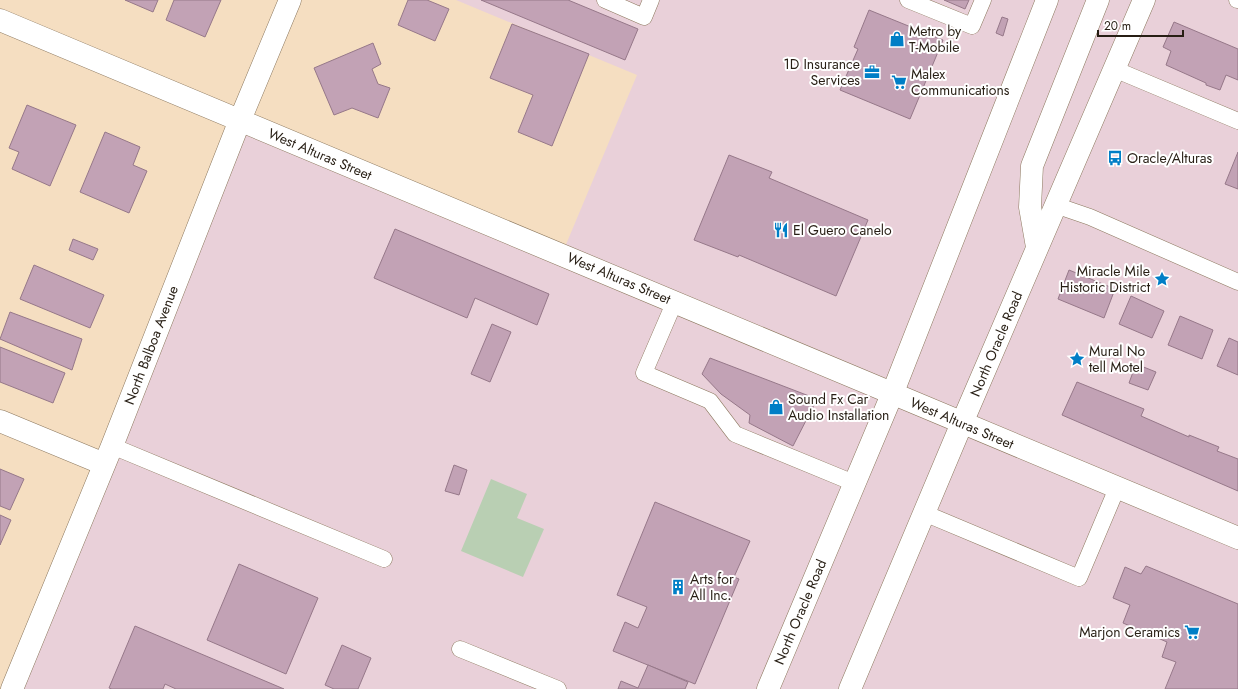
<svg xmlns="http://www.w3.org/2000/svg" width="1238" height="689" font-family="Jost,sans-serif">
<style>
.industrial{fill:#e9d0d9}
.green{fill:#b9cfb3}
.building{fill:#c2a2b5;stroke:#967889}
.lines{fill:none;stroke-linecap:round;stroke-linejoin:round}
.service-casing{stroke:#8c785e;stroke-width:17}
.minor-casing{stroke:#8c785e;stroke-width:23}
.primary-casing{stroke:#8c785e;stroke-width:23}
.service{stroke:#fff;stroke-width:16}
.minor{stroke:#fff;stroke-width:22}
.primary{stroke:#fff;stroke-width:22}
.labels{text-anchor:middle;stroke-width:4;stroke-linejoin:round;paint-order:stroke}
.poi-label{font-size:14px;fill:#271e14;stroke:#fff;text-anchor:start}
.street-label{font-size:14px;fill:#271e14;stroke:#fff}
</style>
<rect width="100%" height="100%" fill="#f5dec1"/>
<path class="industrial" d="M456,0h782v689h-1226l228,-569 322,134 75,-179z"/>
<path class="green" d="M491,479l36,15 -10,24 27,11 -21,48 -62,-26z"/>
<g class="building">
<path d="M125,0h33l-5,12z"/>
<path d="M174,0h47l-16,37 -39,-17z"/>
<path d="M408,0h19l22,9 -14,32 -37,-16z"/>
<path d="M481,0h87l70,29 -13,31z"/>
<path d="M944,0h25l-4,9z"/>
<path d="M869,10l74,30 -33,79 -70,-29 18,-41 -4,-2z"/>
<path d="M1002,17l6,2 -5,17 -7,-3z"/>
<path d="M1174,22l64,27v31l-12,-5 -6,15 -14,-5v-2l-40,-18 5,-14 -8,-4z"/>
<path d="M512,24l77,30 -37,92 -34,-14 15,-37 -43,-17z"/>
<path d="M373,43l8,21 -9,5 6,15 12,4 -12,30 -26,-10 -18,7 -20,-47z"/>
<path d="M27,105l49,20 -26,61 -38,-17 7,-17 -10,-4z"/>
<path d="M105,132l35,15 -7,18 14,6 -18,42 -49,-21z"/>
<path d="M1238,152v37l-13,-5z"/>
<path d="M729,155l43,17 -3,6 99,42 -32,76 -97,-41 -1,2 -44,-17z"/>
<path d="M395,229l154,65 -12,31 -62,-27 -8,20 -93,-40z"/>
<path d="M73,239l25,10 -5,11 -24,-10z"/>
<path d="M34,265l70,30 -14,33 -70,-29z"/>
<path d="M1069,270l46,19 -11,29 -46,-19z"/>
<path d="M1131,296l33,15 -12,27 -33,-14z"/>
<path d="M10,312l72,27 -10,31 -72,-31z"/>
<path d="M1180,316l33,14 -11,29 -34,-14z"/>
<path d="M492,324l19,8 -21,50 -19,-8z"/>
<path d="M1229,338l9,4v33l-21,-9z"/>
<path d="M0,347l65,26 -12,30 -53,-21z"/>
<path d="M710,358l107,41 -24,47 -44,-23 1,-8 -29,-21 -19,-20z"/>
<path d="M1136,364l20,8 -8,18 -19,-7z"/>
<path d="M1077,382l67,27 -3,7 48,21v-2l30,12 -2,4 21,8v32l-176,-76z"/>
<path d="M454,465l13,5 -8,25 -14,-4z"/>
<path d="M0,469l24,10 -14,31 -10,-4z"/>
<path d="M655,502l95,39 -16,36 5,2 -44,105 -82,-33 12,-29 13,6 9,-21 -30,-12z"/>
<path d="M0,515l11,5 -11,25z"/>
<path d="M239,564l79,34 -32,76 -79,-34z"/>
<path d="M1146,566l92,38v85h-73l11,-27 -14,-5 5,-15 -44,-19 7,-18 -17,-7 12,-31 16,7z"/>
<path d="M135,626l149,63h-108l-11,-5 -2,5h-51l-3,-1z"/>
<path d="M342,645l29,13 -13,31h-24l-9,-4z"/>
<path d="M648,665l40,17 -3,7h-67l3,-8 17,7z"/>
</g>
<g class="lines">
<g class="service-casing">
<g id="service">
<path d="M605,0l39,17 7,-17"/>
<path d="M908,0l64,26 11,-26"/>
<path d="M1237,0h1"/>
<path d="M1114,69l124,52"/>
<path d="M1055,205l35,12 148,65"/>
<path d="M675,301l-31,72 66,28 25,33 119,49"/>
<path d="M112,446l272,113"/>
<path d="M924,513l155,65 38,-90"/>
<path d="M460,649l98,40"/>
</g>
</g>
<g class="minor-casing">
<g id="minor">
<path d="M0,20l1238,518"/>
<path d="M0,421l104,43"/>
<path d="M12,689l100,-243 128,-326 50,-120"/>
</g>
</g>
<g class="primary-casing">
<g id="primary">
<path d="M1037,247l-7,-40 2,-41 66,-166"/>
<path d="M768,689l125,-297 154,-392"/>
<path d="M850,689l112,-266 182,-423"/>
</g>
</g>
<use href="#service" class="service"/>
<use href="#minor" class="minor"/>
<use href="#primary" class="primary"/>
</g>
<defs>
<g id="shop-bare" transform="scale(1.2)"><path d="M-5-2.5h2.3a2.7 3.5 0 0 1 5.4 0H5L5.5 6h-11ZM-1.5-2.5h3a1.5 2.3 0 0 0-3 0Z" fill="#007ec6" stroke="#fff" stroke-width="2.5" paint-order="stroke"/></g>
<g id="office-bare" transform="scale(1.2)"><path d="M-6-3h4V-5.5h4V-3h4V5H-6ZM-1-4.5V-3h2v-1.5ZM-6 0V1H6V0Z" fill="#007ec6" stroke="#fff" stroke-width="2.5" paint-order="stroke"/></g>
<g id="supermarket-bare" transform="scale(1.2)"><path d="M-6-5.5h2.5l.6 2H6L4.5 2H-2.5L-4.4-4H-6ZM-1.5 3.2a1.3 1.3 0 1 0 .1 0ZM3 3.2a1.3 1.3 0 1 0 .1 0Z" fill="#007ec6" stroke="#fff" stroke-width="2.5" paint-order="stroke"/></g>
<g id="bus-bare" transform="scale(1.2)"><path d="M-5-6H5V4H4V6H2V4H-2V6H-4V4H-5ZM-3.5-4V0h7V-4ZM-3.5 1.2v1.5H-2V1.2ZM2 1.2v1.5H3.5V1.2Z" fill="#007ec6" stroke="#fff" stroke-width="2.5" paint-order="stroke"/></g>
<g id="restaurant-bare" transform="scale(1.2)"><path d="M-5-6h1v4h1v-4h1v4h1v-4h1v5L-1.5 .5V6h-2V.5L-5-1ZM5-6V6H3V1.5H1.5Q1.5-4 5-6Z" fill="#007ec6" stroke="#fff" stroke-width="2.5" paint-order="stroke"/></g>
<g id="sight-bare" transform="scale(1.2)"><path d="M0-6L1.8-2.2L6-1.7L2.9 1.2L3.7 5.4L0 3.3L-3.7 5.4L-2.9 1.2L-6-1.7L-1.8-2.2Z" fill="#007ec6" stroke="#fff" stroke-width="2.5" paint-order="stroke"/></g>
<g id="building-bare" transform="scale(1.2)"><path d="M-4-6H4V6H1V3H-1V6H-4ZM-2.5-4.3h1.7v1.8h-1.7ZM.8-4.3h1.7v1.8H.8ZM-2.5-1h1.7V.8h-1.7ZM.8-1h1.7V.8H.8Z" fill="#007ec6" stroke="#fff" stroke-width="2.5" paint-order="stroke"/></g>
</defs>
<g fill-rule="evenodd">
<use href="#shop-bare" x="897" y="39"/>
<use href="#office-bare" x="872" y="72"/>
<use href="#supermarket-bare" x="899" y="82"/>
<use href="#bus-bare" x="1115" y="158"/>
<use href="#restaurant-bare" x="781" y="230"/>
<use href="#sight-bare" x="1162" y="279"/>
<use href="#sight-bare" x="1077" y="359"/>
<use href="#shop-bare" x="776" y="407"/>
<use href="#building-bare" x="678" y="587"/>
<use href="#supermarket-bare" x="1192" y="632"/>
</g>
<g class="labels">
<g class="poi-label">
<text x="909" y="36">Metro by<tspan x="909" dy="16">T-Mobile</tspan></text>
<text x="860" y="69" text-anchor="end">1D Insurance<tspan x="860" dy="16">Services</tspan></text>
<text x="911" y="79">Malex<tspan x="911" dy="16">Communications</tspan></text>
<text x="1127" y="163">Oracle/Alturas</text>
<text x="793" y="235">El Guero Canelo</text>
<text x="1150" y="276" text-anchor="end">Miracle Mile<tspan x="1150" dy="16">Historic District</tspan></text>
<text x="1089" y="356">Mural No<tspan x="1089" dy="16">tell Motel</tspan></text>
<text x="788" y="404">Sound Fx Car<tspan x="788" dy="16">Audio Installation</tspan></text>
<text x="690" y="584">Arts for<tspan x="690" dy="16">All Inc.</tspan></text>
<text x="1180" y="637" text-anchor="end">Marjon Ceramics</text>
</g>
<g class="street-label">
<text transform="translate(320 154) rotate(23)" y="5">West Alturas Street</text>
<text transform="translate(619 278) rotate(23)" y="5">West Alturas Street</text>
<text transform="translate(996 344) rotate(-67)" y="5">North Oracle Road</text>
<text transform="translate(151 345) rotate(-69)" y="5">North Balboa Avenue</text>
<text transform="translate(962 423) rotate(23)" y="5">West Alturas Street</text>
<text transform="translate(800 612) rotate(-67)" y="5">North Oracle Road</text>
</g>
</g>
<path d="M1098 30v6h85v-6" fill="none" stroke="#271e14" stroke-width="2"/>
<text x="1104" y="30" font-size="12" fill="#271e14" stroke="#ffffff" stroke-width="3" paint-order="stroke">20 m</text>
</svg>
